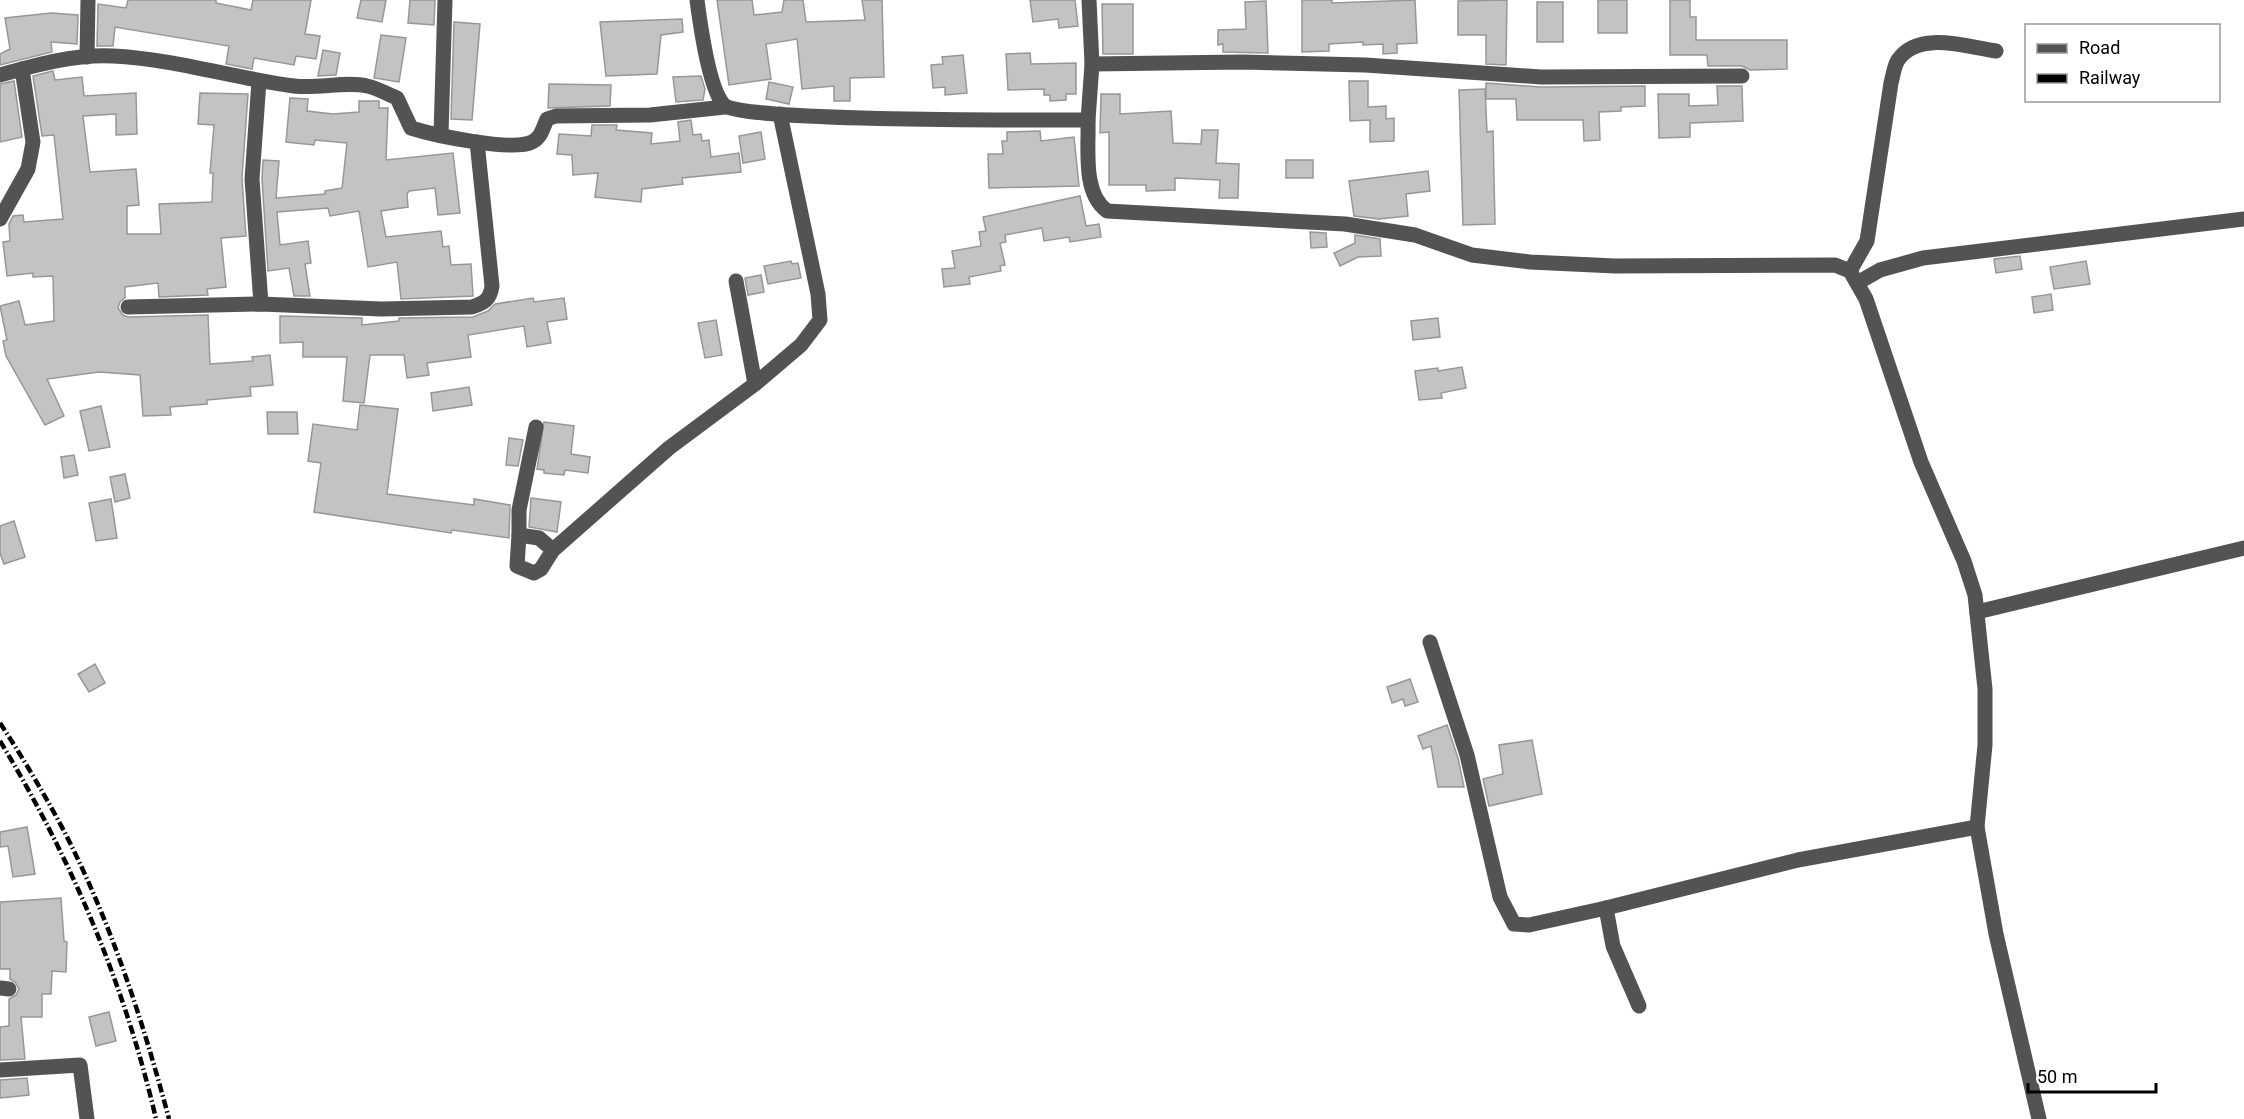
<svg xmlns="http://www.w3.org/2000/svg" width="2244" height="1119" font-family="Roboto,sans-serif">
<style>
.building{fill:#c3c3c3;stroke:#979797;stroke-width:1.5}
.lines{fill:none;stroke-linecap:round;stroke-linejoin:round}
.minor{stroke:#535353;stroke-width:15}
.rail{stroke:#000;stroke-width:4.5;stroke-dasharray:9 3 1.5 3;stroke-linecap:butt}
</style>
<rect width="100%" height="100%" fill="#fff"/>
<g class="building">
<path d="M128,0h88v3l35,7 2,-10h58l-6,34 15,2 -4,23 -20,-3 -2,9 -40,-7 -2,11 -26,-5 3,-18 -114,-19 -2,19h-16l1,-42 28,4z"/>
<path d="M361,0h25l-4,22 -25,-4z"/>
<path d="M410,0h25l-1,25 -26,-2z"/>
<path d="M717,0h35l2,15 28,-3 2,-12h19l3,22 59,-2 -3,-20h20l2,77 -34,1v23h-16v-15l-32,3 -5,-50 -31,5 5,35 -42,6z"/>
<path d="M1030,0h45l3,26 -19,2 -1,-9 -25,3z"/>
<path d="M1302,0h30v3l83,-3 2,43 -20,1v9l-14,1v-10l-20,1v-3l-34,2v7l-27,1z"/>
<path d="M1507,0l-1,65 -20,-1v-29h-28v-34z"/>
<rect x="1598" y="0" width="29" height="33"/>
<path d="M1670,0h20v17h6v23h91v29l-37,1 -8,-4h-34l-1,-11h-37z"/>
<path d="M1266,1l2,52 -45,-1v-8l-5,1v-15l28,-1 -1,-27z"/>
<rect x="1537" y="2" width="26" height="40"/>
<path d="M1102,4h31v50h-30z"/>
<path d="M51,13l27,2 -1,29 -26,-2 1,10 -52,13v-11l10,-5 -5,-31z"/>
<path d="M682,19l1,13 -22,3 -4,39 -51,2 -6,-54z"/>
<path d="M454,22l26,2 -8,96 -21,-1z"/>
<path d="M381,35l25,3 -7,44 -25,-4z"/>
<path d="M323,50l17,3 -4,22 -18,1z"/>
<path d="M1030,53l1,11 45,-1v31h-10v6l-16,1v-6h-6v-6l-36,1 -2,-36z"/>
<path d="M963,55l4,38 -22,2v-8l-12,1 -2,-23 12,-1 -1,-7z"/>
<path d="M53,71l2,9 27,-3 2,19 52,-3 1,41 -21,1v-21l-33,2 7,56 46,-3 3,36 -12,1v28h34l-2,-30 53,-2 1,-29h-3l4,-48 -16,-1 2,-31 48,1 -6,84 4,58 -25,2 5,49 -19,2 1,6 -49,2 -1,-14 -33,4v11l-5,4 -2,6 5,7 5,2 80,-2 2,49 43,-3 -1,-4 18,-2 3,30 -23,2 1,9 -44,4v4l-37,3 1,8 -28,1 -3,-41 -41,-3 -52,7 17,37 -19,9 -39,-69 -3,-15 4,-1 -7,-34 19,-5 6,24 29,-4 -1,-45 -20,1v-4l-26,3 -4,-34 7,-1 -1,-17 4,-8 10,-1 1,7 39,-3 -9,-84 -12,1 -9,-60z"/>
<path d="M701,76l4,13 -2,11 -27,2 -3,-25z"/>
<path d="M14,81l8,56 -22,5v-58z"/>
<path d="M1349,81h19v26l18,-1v13l8,-1v23l-24,1v-22l-20,1z"/>
<path d="M769,82l24,5 -4,17 -23,-5z"/>
<path d="M1486,83l55,4 104,-1v20l-24,1v4l-22,1 1,28 -16,1 -1,-21h-66l-1,-21h-30z"/>
<path d="M549,84l62,1 -1,21 -62,2z"/>
<path d="M1717,86h25l1,35 -53,2v14l-31,1 -1,-44h31v12l29,-1z"/>
<path d="M1485,89l2,43 6,-1 2,93 -32,1 -4,-135z"/>
<path d="M1101,94h19v20l51,-3 2,32 28,1 1,-14h16l-2,33 23,1 -1,34h-19l1,-18 -45,-2v12l-29,1v-6h-37v-53l-9,1z"/>
<path d="M290,98l18,1 -1,12 26,3 26,-2v-11h20v7h9l-2,52 67,-7 7,60 -22,2 -3,-27 -26,3 -2,3 1,13 -27,4 5,26 55,-6 2,16 6,-1 2,19 20,-1 2,32 -72,3 -4,-37 -29,5 -9,-56 -29,5 -2,-8 -51,4 3,33 28,-4 3,22 -6,1 5,32h-16l-5,-28 -21,3 -6,-92 1,-19 16,1 -3,37 49,-4v-3l17,-3 5,-45 -32,-3 -1,5 -28,-3z"/>
<path d="M691,120l2,15 8,-1 1,7 7,-1 2,17 28,-4 2,19 -59,6 1,6 -41,5 -1,13 -46,-5 3,-24 -25,2 -1,-20 -15,-1 2,-20 32,2 1,-11h25l-1,5 36,3 -1,11 29,-3 -2,-19z"/>
<path d="M1040,131l1,10 33,-4 5,49 -90,2 -1,-34h15l-1,-13h5v-9z"/>
<path d="M761,132l4,27 -22,4 -4,-27z"/>
<rect x="1286" y="160" width="27" height="18"/>
<path d="M1428,171l2,20 -24,3 2,22 -29,3 -25,-3 -5,-35z"/>
<path d="M1080,196l6,30 13,-2 2,13 -31,5 -1,-5 -25,4 -2,-13 -37,7 1,7 -6,1 5,22 -5,1 1,5 -32,6 1,7 -26,3 -2,-18 13,-1 -3,-17 29,-5 -2,-14 7,-1 -3,-14z"/>
<path d="M1310,232l16,1 1,14 -16,1z"/>
<path d="M1355,235l25,4 1,17 -23,1 -18,9 -6,-13 21,-10z"/>
<path d="M2020,256l2,13 -26,4 -2,-14z"/>
<path d="M791,261l1,3 6,-1 3,15 -33,6 -4,-18z"/>
<path d="M2086,261l4,23 -36,5 -4,-22z"/>
<path d="M761,275l3,17 -16,3 -3,-17z"/>
<path d="M2051,294l2,16 -19,3 -2,-16z"/>
<path d="M533,298l1,4 30,-4 3,21 -20,3 4,21 -24,4 -3,-21 -56,9 3,22 -44,6 2,12 -22,3 -3,-23h-34l-6,48 -21,-2 4,-44h-44v-15l-23,1v-27l82,2v7l37,-4v-3l74,-1 15,-6 7,-7z"/>
<path d="M1438,318l2,19 -27,3 -2,-19z"/>
<path d="M716,320l6,35 -17,3 -7,-35z"/>
<path d="M1462,367l4,21 -25,5 1,5 -23,2 -4,-29 23,-3v3z"/>
<path d="M469,387l3,18 -39,6 -2,-18z"/>
<path d="M360,405l38,4 -11,85 87,11v-6l36,6 -1,33 -57,-8 -1,3 -137,-21 7,-49 -13,-2 5,-37 44,6z"/>
<path d="M101,406l9,41 -21,4 -9,-40z"/>
<path d="M267,412h30l1,22h-30z"/>
<path d="M544,422l30,4 -3,28 19,3 -2,16 -23,-3 -1,5 -20,-2v-3l-7,-1z"/>
<path d="M509,438l14,2 -5,26 -12,-1z"/>
<path d="M74,455l4,20 -14,3 -3,-21z"/>
<path d="M125,474l5,24 -15,4 -5,-25z"/>
<path d="M531,498l30,4 -4,30 -28,-5z"/>
<path d="M111,499l6,39 -21,3 -7,-38z"/>
<path d="M14,521l11,36 -21,7 -4,-11v-27z"/>
<path d="M95,664l10,19 -16,9 -11,-18z"/>
<path d="M1410,679l8,23 -13,4 -2,-7 -11,4 -5,-16z"/>
<path d="M1447,725l11,33 6,29h-26l-7,-41 -8,3 -5,-13z"/>
<path d="M1532,740l10,54 -53,12 -6,-27 20,-5 -4,-29z"/>
<path d="M27,827l8,47 -22,3 -5,-31 -8,1v-15z"/>
<path d="M61,898l3,43 3,1 -1,30 -14,-1 -1,23h-9v23h-21l4,42 -25,1v-33l9,-1v-27l7,-4 3,-6 -4,-7 -5,-3v-10h-10v-67z"/>
<path d="M109,1012l7,29 -20,5 -7,-29z"/>
<path d="M27,1078l2,17 -29,3v-18z"/>
</g>
<g class="lines">
<g class="minor">
<path d="M697,0c3,23 12,89 27,105 16,17 321,15 364,15 1,28 -6,73 19,91l238,13 70,11 57,20 58,7 85,4 220,-1 15,6 16,28 55,163 43,99 11,34 10,94v56l-8,82 19,107 43,185"/>
<path d="M87,57l1,-57"/>
<path d="M1092,64l150,-2 123,3 176,12 201,-1"/>
<path d="M0,75c36,-10 74,-21 113,-19 61,3 120,22 181,30 23,3 53,-5 73,0 10,2 20,8 30,12l14,30c22,7 101,24 121,14 9,-4 11,-14 15,-23l9,-3 94,-1 75,-8"/>
<path d="M259,81l-7,98 9,125"/>
<path d="M1088,120l4,-56 -3,-64"/>
<path d="M441,134l4,-134"/>
<path d="M0,219l28,-50 5,-27 -11,-73"/>
<path d="M1850,271l17,-30 24,-158c2,-7 3,-17 7,-23 20,-30 69,-13 98,-9"/>
<path d="M736,281l19,103"/>
<path d="M1859,282l21,-12 43,-12 321,-39"/>
<path d="M128,307l133,-3 120,5 91,-2c12,-4 18,-7 20,-21l-15,-144"/>
<path d="M519,535v-25l17,-83"/>
<path d="M553,550l-14,-12 -20,-3 -2,31 17,7 7,-4 12,-19 116,-102 86,-64 46,-39 19,-25 -2,-26 -38,-180"/>
<path d="M1977,612l267,-64"/>
<path d="M1430,642l37,113 33,142 14,27 15,1 77,-17 192,-48 179,-33"/>
<path d="M1606,908l7,38 26,60"/>
<path d="M0,988l9,1"/>
<path d="M0,1070l80,-5 7,54"/>
</g>
<g class="rail">
<path d="M0,723c23,35 45,72 65,110 46,90 78,188 104,286"/>
<path d="M0,741c71,117 125,244 156,378"/>
</g>
</g>
<rect x="2025" y="24" width="195" height="78" fill="#ffffff" stroke="#999999" stroke-width="1.5"/>
<rect x="2037" y="44" width="30" height="9" fill="#535353" stroke="#999999" stroke-width="1.5"/>
<text x="2079" y="54" font-size="18" fill="#000000">Road</text>
<rect x="2037" y="74" width="30" height="9" fill="#000000" stroke="#999999" stroke-width="1.5"/>
<text x="2079" y="84" font-size="18" fill="#000000">Railway</text>
<path d="M2028 1083v9h128v-9" fill="none" stroke="#000000" stroke-width="3"/>
<text x="2037" y="1083" font-size="18" fill="#000000" stroke="#ffffff" stroke-width="4.5" paint-order="stroke">50 m</text>
</svg>
